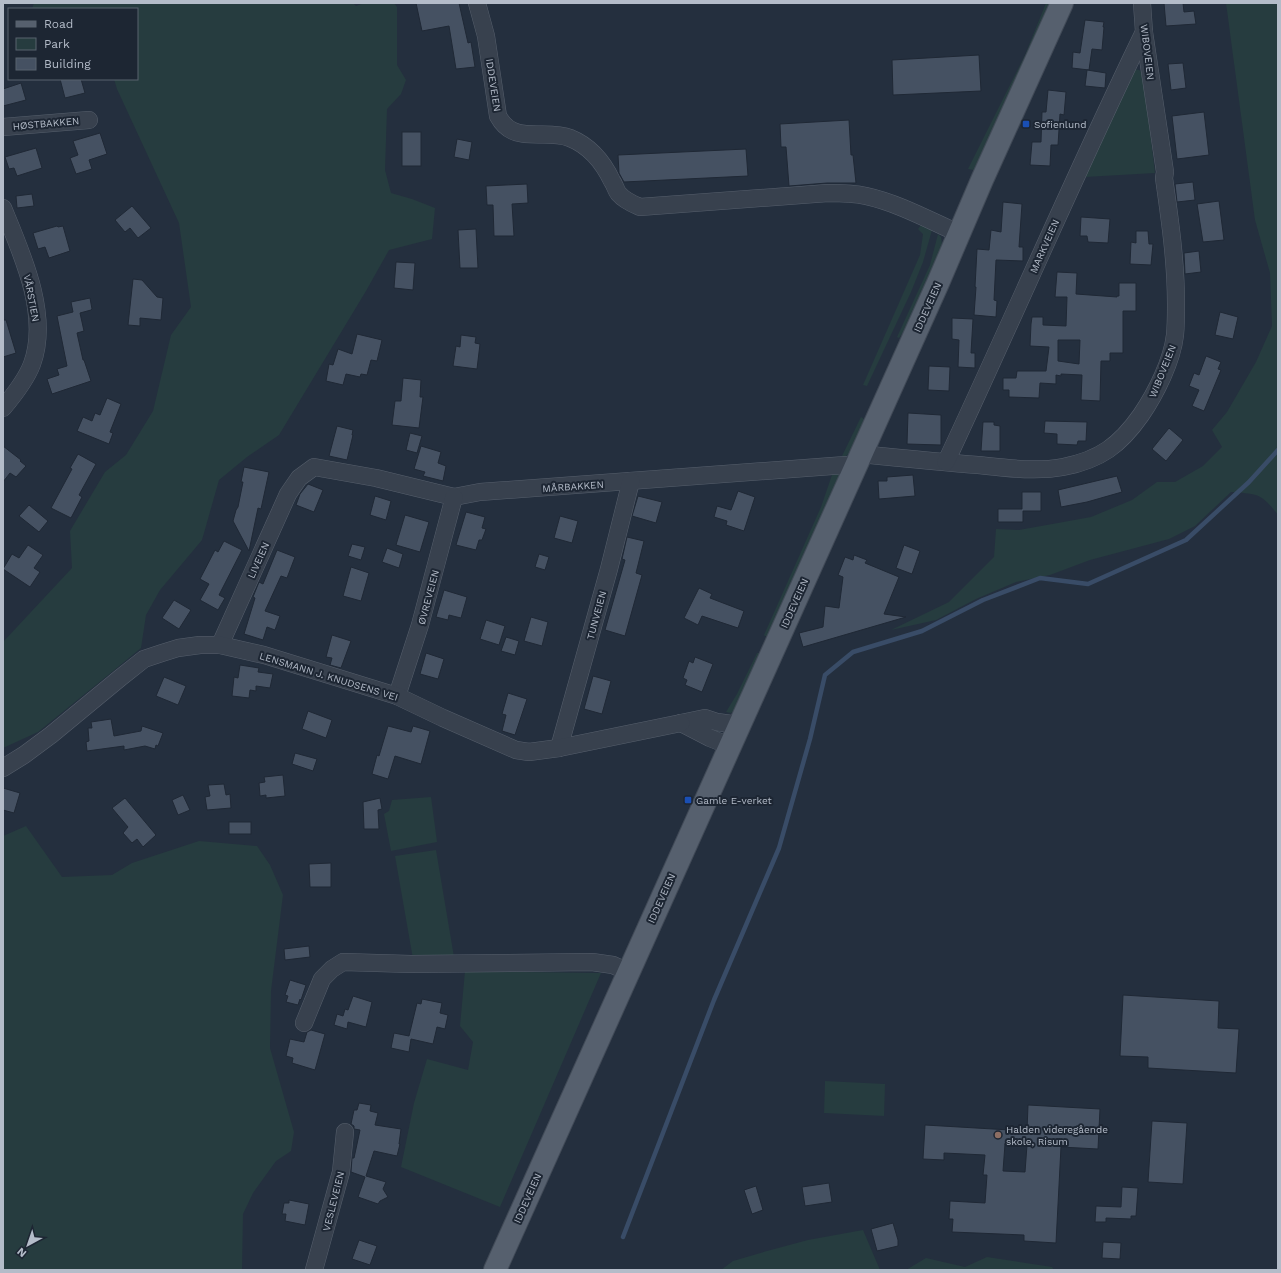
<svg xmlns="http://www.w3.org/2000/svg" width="1281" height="1273" font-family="'Work Sans',sans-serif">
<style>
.green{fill:#263c3f}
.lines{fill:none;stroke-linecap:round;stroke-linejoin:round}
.stream{stroke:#394c67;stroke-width:4.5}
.building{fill:#455162;stroke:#1f2835;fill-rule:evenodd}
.street-casing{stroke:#565f6c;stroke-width:18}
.primary-casing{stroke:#414a57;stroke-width:24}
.street{stroke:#38414e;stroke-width:17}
.primary{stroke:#56606e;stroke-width:22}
.transit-dot{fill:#1a4fb4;stroke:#1d2633;stroke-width:1.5}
.education-dot{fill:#8d6e63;stroke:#1d2633;stroke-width:1.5}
.labels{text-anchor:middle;stroke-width:4;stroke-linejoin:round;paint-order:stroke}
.street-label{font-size:10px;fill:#b4bcc9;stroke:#1d2633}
.poi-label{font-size:10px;fill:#b4bcc9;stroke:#1d2633;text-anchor:start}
</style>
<rect width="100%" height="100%" fill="#242f3e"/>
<g class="green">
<path d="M34,3h319l3,3 8,-3h30l3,4v58l9,15 -5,14 -14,15 -2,61 6,23 21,6 23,9 -3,31 -43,11 -23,41 -87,144 -32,22 -28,23 -17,60 -42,50 -14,25 -5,33 -34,28 -69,56 -35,16v-106l69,-74 -2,-37 35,-59 21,-17 27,-44 18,-76 20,-28 -12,-84 -62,-134 -3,-10h23v-70h-105z"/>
<path d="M1046,3h7l-79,167 -6,-1 57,-114z"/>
<path d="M1226,3h52v512c-17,-22 -20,-21 -47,-23l-36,34 -26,13 -79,21 -40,15 -34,7 -40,17 -40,21 -45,10 58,-28 45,-45 2,-28 23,1 72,-13 41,-17 25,-18h18l28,-16 19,-19 -10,-17 15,-18 29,-50 16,-36 -2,-53 -15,-53z"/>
<path d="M1134,69l5,1 4,3 12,100 -70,4z"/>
<path d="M922,224l10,6 -9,32 -12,30 -44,94 -4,-1 57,-130 3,-21 -5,-5z"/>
<path d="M938,234l3,3 1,7 -2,11 -27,64 -14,19 -2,-1 33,-72z"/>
<path d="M861,417l3,2 -12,32 -6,5h-4z"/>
<path d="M833,472l5,1 2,6 -70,158 -5,-1 -1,-1 57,-128z"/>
<path d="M757,653h2l3,4 -24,49 -7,7 -5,-1 11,-18z"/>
<path d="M431,797l6,45 -46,9 -7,-37 5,-3 3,-11z"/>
<path d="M26,826l36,51 50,-2 20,-12 67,-22 58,5 13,19 13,30 -12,96 -1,57 24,84 -3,19 -15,10 -23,32 -10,21 -1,56h-239v-434z"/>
<path d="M436,850l18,107 -41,2 -18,-103z"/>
<path d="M465,971l136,2 -101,234 -99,-40 13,-64 13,-44 41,11 5,-28 -13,-16z"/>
<path d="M825,1081l60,3 -1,32 -60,-3z"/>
<path d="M863,1230l17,40h-159l12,-9 34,-10 41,-11z"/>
<path d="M987,1257l65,10 2,3h-148l20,-12 39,9z"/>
</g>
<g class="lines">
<path class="stream" d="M623,1237l91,-237 65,-152 31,-109 15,-64 28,-23 69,-21 61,-31 57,-22 48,6 98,-44 63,-58 29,-32"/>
</g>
<g class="building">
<path d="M416,3h43l9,40 3,-1 4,25 -19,2 -7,-43 -27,5z"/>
<path d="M1164,3h19l1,9 10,-1 2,13 -30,2z"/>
<path d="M1085,20l19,2 -1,5h1l-2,23 -10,-1 -3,21 -17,-2 1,-16 7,1z"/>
<path d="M979,55l2,36 -88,4 -1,-35z"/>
<path d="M1183,63l3,25 -15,2 -3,-26z"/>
<path d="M1087,70l19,3 -1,15 -20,-2z"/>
<path d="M60,79h21l4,14 -20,5z"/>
<path d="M21,83l5,17 -23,6v-17z"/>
<path d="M1048,90l18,2 -2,23 -4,-1 -2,31h-7l-1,21 -20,-1 2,-23h9l1,-30h4z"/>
<path d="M1204,112l5,43 -32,4 -5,-43z"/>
<path d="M849,120l2,35h2l3,28h-29l-38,3 -3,-39h-5l-1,-23z"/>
<rect x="402" y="132" width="19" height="34"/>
<path d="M100,133l7,21 -18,6 3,9 -16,5 -6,-16 8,-3 -5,-14z"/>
<path d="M457,139l15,3 -3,18 -15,-3z"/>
<path d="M36,148l6,20 -25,8 -3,-8 -5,1 -4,-12z"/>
<path d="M746,149l2,27 -124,6 -5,-9 -1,-18z"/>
<path d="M1193,182l2,18 -18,2 -2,-18z"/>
<path d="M527,184l1,19 -16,1 2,32h-20l-1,-31h-6l-1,-19z"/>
<path d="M32,194l2,12 -17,2 -1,-12z"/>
<path d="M1219,201l5,39 -21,2 -6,-38z"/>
<path d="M1003,202l19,2 -3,43h4v14l-27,-1 -2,40 3,1 -1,16 -22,-2 2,-28h-1l2,-38 12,1 2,-20 10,2z"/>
<path d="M132,206l19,22 -13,10 -8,-10 -5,4 -10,-12z"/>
<path d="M1081,217l29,2 -2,24 -20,-1 -1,-6h-7z"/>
<path d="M57,226l1,1 5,-1 7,25 -21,7 -4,-11 -7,2 -5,-16z"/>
<path d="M476,229l2,39h-18l-2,-38z"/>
<path d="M1136,231h12l1,13h4l-2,21 -21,-1 1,-22 5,1z"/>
<path d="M1199,251l2,21 -16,2 -1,-21z"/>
<path d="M396,262l19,1 -2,27 -19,-2z"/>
<path d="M1057,272l20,1 -1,21 41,3v-1h2v-13h17v28h-13v42h-13v8h-9l-1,40 -19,-1 1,-25 -21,-1v2l-5,-1v9l-16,-1 -1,15 -30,-1v-7h-6v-12h13l1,-7h29l3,-24 -19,-1 1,-22 1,-7h11v8l23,1 1,-29h-12zM1058,340h22l-1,24 -21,-3z"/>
<path d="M133,279l9,1 15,17 6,1 -2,22 -21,-2v8l-12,-1z"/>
<path d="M90,298l2,11 -1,1 -11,3 4,18 -7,2 6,27h1l7,21 -39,13 -5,-15 12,-4 -2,-6 10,-3 -10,-50 16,-4 -2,-10z"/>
<path d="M1220,312l18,5 -5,22 -18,-4z"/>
<path d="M952,318l21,1 -2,34h4v15l-17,-1 1,-27 -7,-1z"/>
<path d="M3,320h3l10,33 -13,4z"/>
<path d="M357,334l25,6 -5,21 -6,-1 -4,15 -6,-1 -1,3 -14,-3 -3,11 -17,-4 3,-17 4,1 5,-16 14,5z"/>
<path d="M461,335l15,2 -1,6 5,1 -3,25 -24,-3 3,-20 4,1z"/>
<path d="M1206,356l15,6 -3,7 3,1 -17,41 -12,-5 7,-16 -10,-4 5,-13 5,2z"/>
<path d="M929,366l21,1 -1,24 -21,-1z"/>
<path d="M403,378l18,2 -1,17h3l-4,31 -27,-3 3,-24h6z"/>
<path d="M107,398l14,6 -11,28 3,1 -4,11 -32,-13 6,-14 9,4 3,-8 5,2z"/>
<path d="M908,413l33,2v30l-34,-1z"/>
<path d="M1045,421l42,1 -1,19h-8l-1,4 -20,-1v-10l-13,-1z"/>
<path d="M983,422h11v3l6,1v25h-19z"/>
<path d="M337,426l16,4 -1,5h1l-6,25 -18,-4z"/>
<path d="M1169,428l14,12 -17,21 -14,-12z"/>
<path d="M410,433l12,3 -5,17 -11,-3z"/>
<path d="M3,446l18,14 -1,1 6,5 -10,11 -6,-4 -7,9z"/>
<path d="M421,446l20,6 -3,11 8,3 -3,15 -20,-5 2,-4 -11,-3z"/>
<path d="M78,454l18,10 -17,31 3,2 -11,21 -20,-10 21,-39 -2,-1z"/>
<path d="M244,467l25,5 -8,37 -3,-1 -9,43 -16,-30 3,-11 2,-3 5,-25h-2z"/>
<path d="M913,475l2,21 -36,3 -1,-18h9v-4z"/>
<path d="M1117,476l5,16 -35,10 -26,5 -3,-17z"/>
<path d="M308,484l15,6 -9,22 -18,-7 4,-11z"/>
<path d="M738,491l17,6 -11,34 -18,-6 1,-4 -13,-4 3,-11 14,4z"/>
<path d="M1022,492h19v19h-18v11h-25v-13h24z"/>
<path d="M375,496l16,5 -5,19 -16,-5z"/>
<path d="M638,496l24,6 -6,21 -24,-7z"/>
<path d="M29,505l19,16 -9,11 -20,-16z"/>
<path d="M466,512l19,5 -3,11 4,1 -4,11h-3l-3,10 -20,-5z"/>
<path d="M405,515l24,7 -9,30 -24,-7z"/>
<path d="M560,516l18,5 -6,22 -18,-5z"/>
<path d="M627,537l17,4 -8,32 6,2 -17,61 -20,-6 20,-70 -3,-1z"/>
<path d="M224,541l18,9 -23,45 6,3 -7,12 -18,-10 9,-16 -9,-5 15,-29 3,2z"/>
<path d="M352,544l13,3 -4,13 -13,-4z"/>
<path d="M28,545l15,10 -9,13 6,4 -10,15 -27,-18 9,-15 7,4z"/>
<path d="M904,545l16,6 -8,23 -16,-6z"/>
<path d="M387,548l16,6 -4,14 -17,-6z"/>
<path d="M277,550l18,7 -8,21 -6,-2 -16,35 15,5 -5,14 -8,-3 -4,13 -19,-6 11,-36 -2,-1 6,-15 4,2z"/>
<path d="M539,554l10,3 -4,13 -10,-3z"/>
<path d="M854,555l13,5 -2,3 34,14 -15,37 22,3 -103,30 -4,-14 24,-6 2,-21 14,2 4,-31 -5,-2 7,-18 8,3z"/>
<path d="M351,567l18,6 -8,28 -18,-5z"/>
<path d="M699,588l13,6 -2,4 34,13 -6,17 -36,-12 -4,9 -14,-7z"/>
<path d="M444,590l23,7 -6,21 -12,-3 -1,5 -12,-3z"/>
<path d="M174,600l17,10 -12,19 -17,-11z"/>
<path d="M531,617l17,5 -6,24 -18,-5z"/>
<path d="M486,620l19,6 -6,19 -19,-6z"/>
<path d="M332,635l19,6 -10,27 -11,-3 2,-7 -6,-1z"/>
<path d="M506,637l13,4 -4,14 -14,-4z"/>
<path d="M426,653l18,6 -6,20 -18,-5z"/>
<path d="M695,657l18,7 -11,28 -17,-7 2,-5 -4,-2 6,-17 4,2z"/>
<path d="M240,665l19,3 -1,4 15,2 -3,14 -14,-2v5l-6,-1 -1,8 -17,-2 2,-19 4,1z"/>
<path d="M593,676l18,5 -9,33 -18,-5z"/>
<path d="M164,677l22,9 -8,19 -22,-9z"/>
<path d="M508,693l19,6 -12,36 -13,-4 4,-16 -4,-1z"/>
<path d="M308,711l24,9 -6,18 -24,-9z"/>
<path d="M111,719l3,17 27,-5 1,-5 21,7 -5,13 -2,-1 -1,4 -10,-3 -21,4v-4l-37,5 -1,-9 3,-1 -1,-13h4l-1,-6z"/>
<path d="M388,726l23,6 2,-6 17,5 -9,33 -26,-8 -7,23 -16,-5 5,-19 2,1z"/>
<path d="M295,753l22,6 -4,12 -21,-7z"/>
<path d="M283,775l2,21 -19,2v-3l-6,1 -1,-13 6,-1 -1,-5z"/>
<path d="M224,784l2,11 4,-1 1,14 -24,2 -2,-13 5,-1 -2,-11z"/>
<path d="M3,788l17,5 -6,20 -11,-3z"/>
<path d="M183,795l7,15 -12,5 -6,-15z"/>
<path d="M125,798l31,37 -13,12 -6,-8 -5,4 -9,-10 5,-6 -16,-19z"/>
<path d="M380,798l2,11 -4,1 1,19h-15l-1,-27z"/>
<rect x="229" y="822" width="22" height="12"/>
<path d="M331,863v24h-21l-1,-23z"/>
<path d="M309,946l1,11 -25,3 -1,-11z"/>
<path d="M290,980l16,5 -5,15 -1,-1 -2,6 -12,-3 2,-6 -3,-1z"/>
<path d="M1123,995l96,6 -1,27 21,1 -3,44 -88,-5v-11l-28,-1z"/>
<path d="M353,996l19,6 -6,25 -18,-5 -1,7 -13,-4 3,-11 6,2 2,-7 3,1z"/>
<path d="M422,999l20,4 -2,10 8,2 -3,14 -8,-2 -4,17 -22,-5 -2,13 -18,-4 3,-15 15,3 8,-33 4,1z"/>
<path d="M311,1030l14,4 -10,36 -23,-7 1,-5 -7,-2 4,-17 14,3 3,-10z"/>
<path d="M359,1103l12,2 -1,6 8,2 -3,12 26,4 -2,15h1l-3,12 -23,-5 -8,25 20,6 -3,7 5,8 -8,4 -2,3 -20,-7 7,-20 -14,-5 1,-14h2l6,-28 -6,-1v-3l-3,-2 3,-14h3z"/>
<path d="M1028,1105l72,4 -2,40 -37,-2 -5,96 -32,-2v-6l-72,-3 1,-13h-4l1,-18 35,2 2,-28h-4l2,-20 -41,-2v7l-21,-1 2,-34 102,6zM1005,1144l22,1 -2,27 -22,-1z"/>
<path d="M1152,1121l35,2 -4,61 -35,-2z"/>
<path d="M829,1183l3,19 -27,4 -3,-19z"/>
<path d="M756,1186l7,24 -11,4 -8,-24z"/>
<path d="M1122,1187l16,1 -2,28h-5v3l-25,-1v4h-11l1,-16 25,1z"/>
<path d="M289,1200l20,4 -4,21 -20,-4 1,-7h-4l2,-11h5z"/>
<path d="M893,1223l5,17v6l-21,5 -6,-22z"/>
<path d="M359,1240l18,6 -7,19 -18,-6z"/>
<path d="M1103,1242l18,1 -1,16 -18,-1z"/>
</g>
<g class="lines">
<g class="street-casing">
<g id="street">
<path d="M477,3l9,33 12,80c16,30 46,12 72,22 20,8 33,24 42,43 3,4 4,10 7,13 6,7 14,10 21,13l188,-14c13,0 25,0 38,3 32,7 63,24 92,37"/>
<path d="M3,127l86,-7"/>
<path d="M3,208c19,46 47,107 29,156 -6,16 -18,31 -29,44"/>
<path d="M861,454c39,4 78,8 117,11 28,3 58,7 85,2 37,-7 57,-22 78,-52 15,-22 31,-54 34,-80 1,-10 1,-21 1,-31 0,-42 -6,-84 -12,-126l1,-6 -21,-140 -2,-29"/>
<path d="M946,462c67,-143 129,-288 198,-430"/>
<path d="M220,645l68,-151 11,-16 15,-11 62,11 78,19 26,-5 352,-26 14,-1 8,4"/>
<path d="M397,696l23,-71 34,-128"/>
<path d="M730,746l-20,-8 -29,-15 24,-5 12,4 22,3"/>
<path d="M559,748l50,-179 22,-88"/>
<path d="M3,768l21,-13 27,-20 69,-57 24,-19 18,-6 16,-5 22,-3h20l44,10 133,41 46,22 73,32 13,2 30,-4 122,-25"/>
<path d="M304,1023l18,-44 10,-10 11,-7 68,2 181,-2 21,3 15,7"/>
<path d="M314,1270l27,-98 4,-40"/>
</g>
</g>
<g class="primary-casing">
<path id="primary" d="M495,1270l443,-987 44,-103 80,-177"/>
</g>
<use href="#street" class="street"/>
<use href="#primary" class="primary"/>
</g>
<g class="transit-dot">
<rect x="1022" y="120" width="8" height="8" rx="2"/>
<rect x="684" y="796" width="8" height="8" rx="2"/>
</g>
<circle class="education-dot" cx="998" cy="1135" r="4"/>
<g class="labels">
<g class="street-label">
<text transform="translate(1148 52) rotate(83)" y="4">WIBOVEIEN</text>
<text transform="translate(494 85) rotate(81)" y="4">IDDEVEIEN</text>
<text transform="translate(46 123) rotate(-5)" y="4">HØSTBAKKEN</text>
<text transform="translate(1044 246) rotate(-66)" y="4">MARKVEIEN</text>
<text transform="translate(32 298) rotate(79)" y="4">VÅRSTIEN</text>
<text transform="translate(927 307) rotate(-66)" y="4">IDDEVEIEN</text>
<text transform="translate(1162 371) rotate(-68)" y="4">WIBOVEIEN</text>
<text transform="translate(573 486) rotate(-4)" y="4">MÅRBAKKEN</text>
<text transform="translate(258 560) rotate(-66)" y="4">LIVEIEN</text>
<text transform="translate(428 597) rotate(-75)" y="4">ØVREVEIEN</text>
<text transform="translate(794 603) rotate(-66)" y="4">IDDEVEIEN</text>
<text transform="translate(596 615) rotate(-75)" y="4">TUNVEIEN</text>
<text transform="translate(329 676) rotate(17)" y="4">LENSMANN J. KNUDSENS VEI</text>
<text transform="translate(661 898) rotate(-66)" y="4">IDDEVEIEN</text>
<text transform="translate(527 1198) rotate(-66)" y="4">IDDEVEIEN</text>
<text transform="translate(333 1201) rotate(-76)" y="4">VESLEVEIEN</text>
</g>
<g class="poi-label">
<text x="1034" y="128">Sofienlund</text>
<text x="696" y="804">Gamle E-verket</text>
<text x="1006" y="1133">Halden videregående<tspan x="1006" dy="12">skole, Risum</tspan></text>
</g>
</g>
<rect width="1281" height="1273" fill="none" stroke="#b4bcc9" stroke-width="8"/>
<rect x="8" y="8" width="130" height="72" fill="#1d2633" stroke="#59626f"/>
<rect x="16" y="21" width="20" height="6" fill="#56606e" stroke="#59626f"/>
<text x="44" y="28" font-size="12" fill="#b4bcc9">Road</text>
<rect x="16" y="38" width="20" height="12" fill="#263c3f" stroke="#59626f"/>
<text x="44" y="48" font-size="12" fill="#b4bcc9">Park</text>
<rect x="16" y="58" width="20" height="12" fill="#455162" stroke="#59626f"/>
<text x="44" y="68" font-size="12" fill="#b4bcc9">Building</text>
<g transform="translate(28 1245) rotate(220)" stroke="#1d2633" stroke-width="3" paint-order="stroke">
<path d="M0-3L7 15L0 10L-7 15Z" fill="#b4bcc9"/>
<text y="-6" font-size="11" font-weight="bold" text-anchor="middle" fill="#b4bcc9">N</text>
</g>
</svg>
